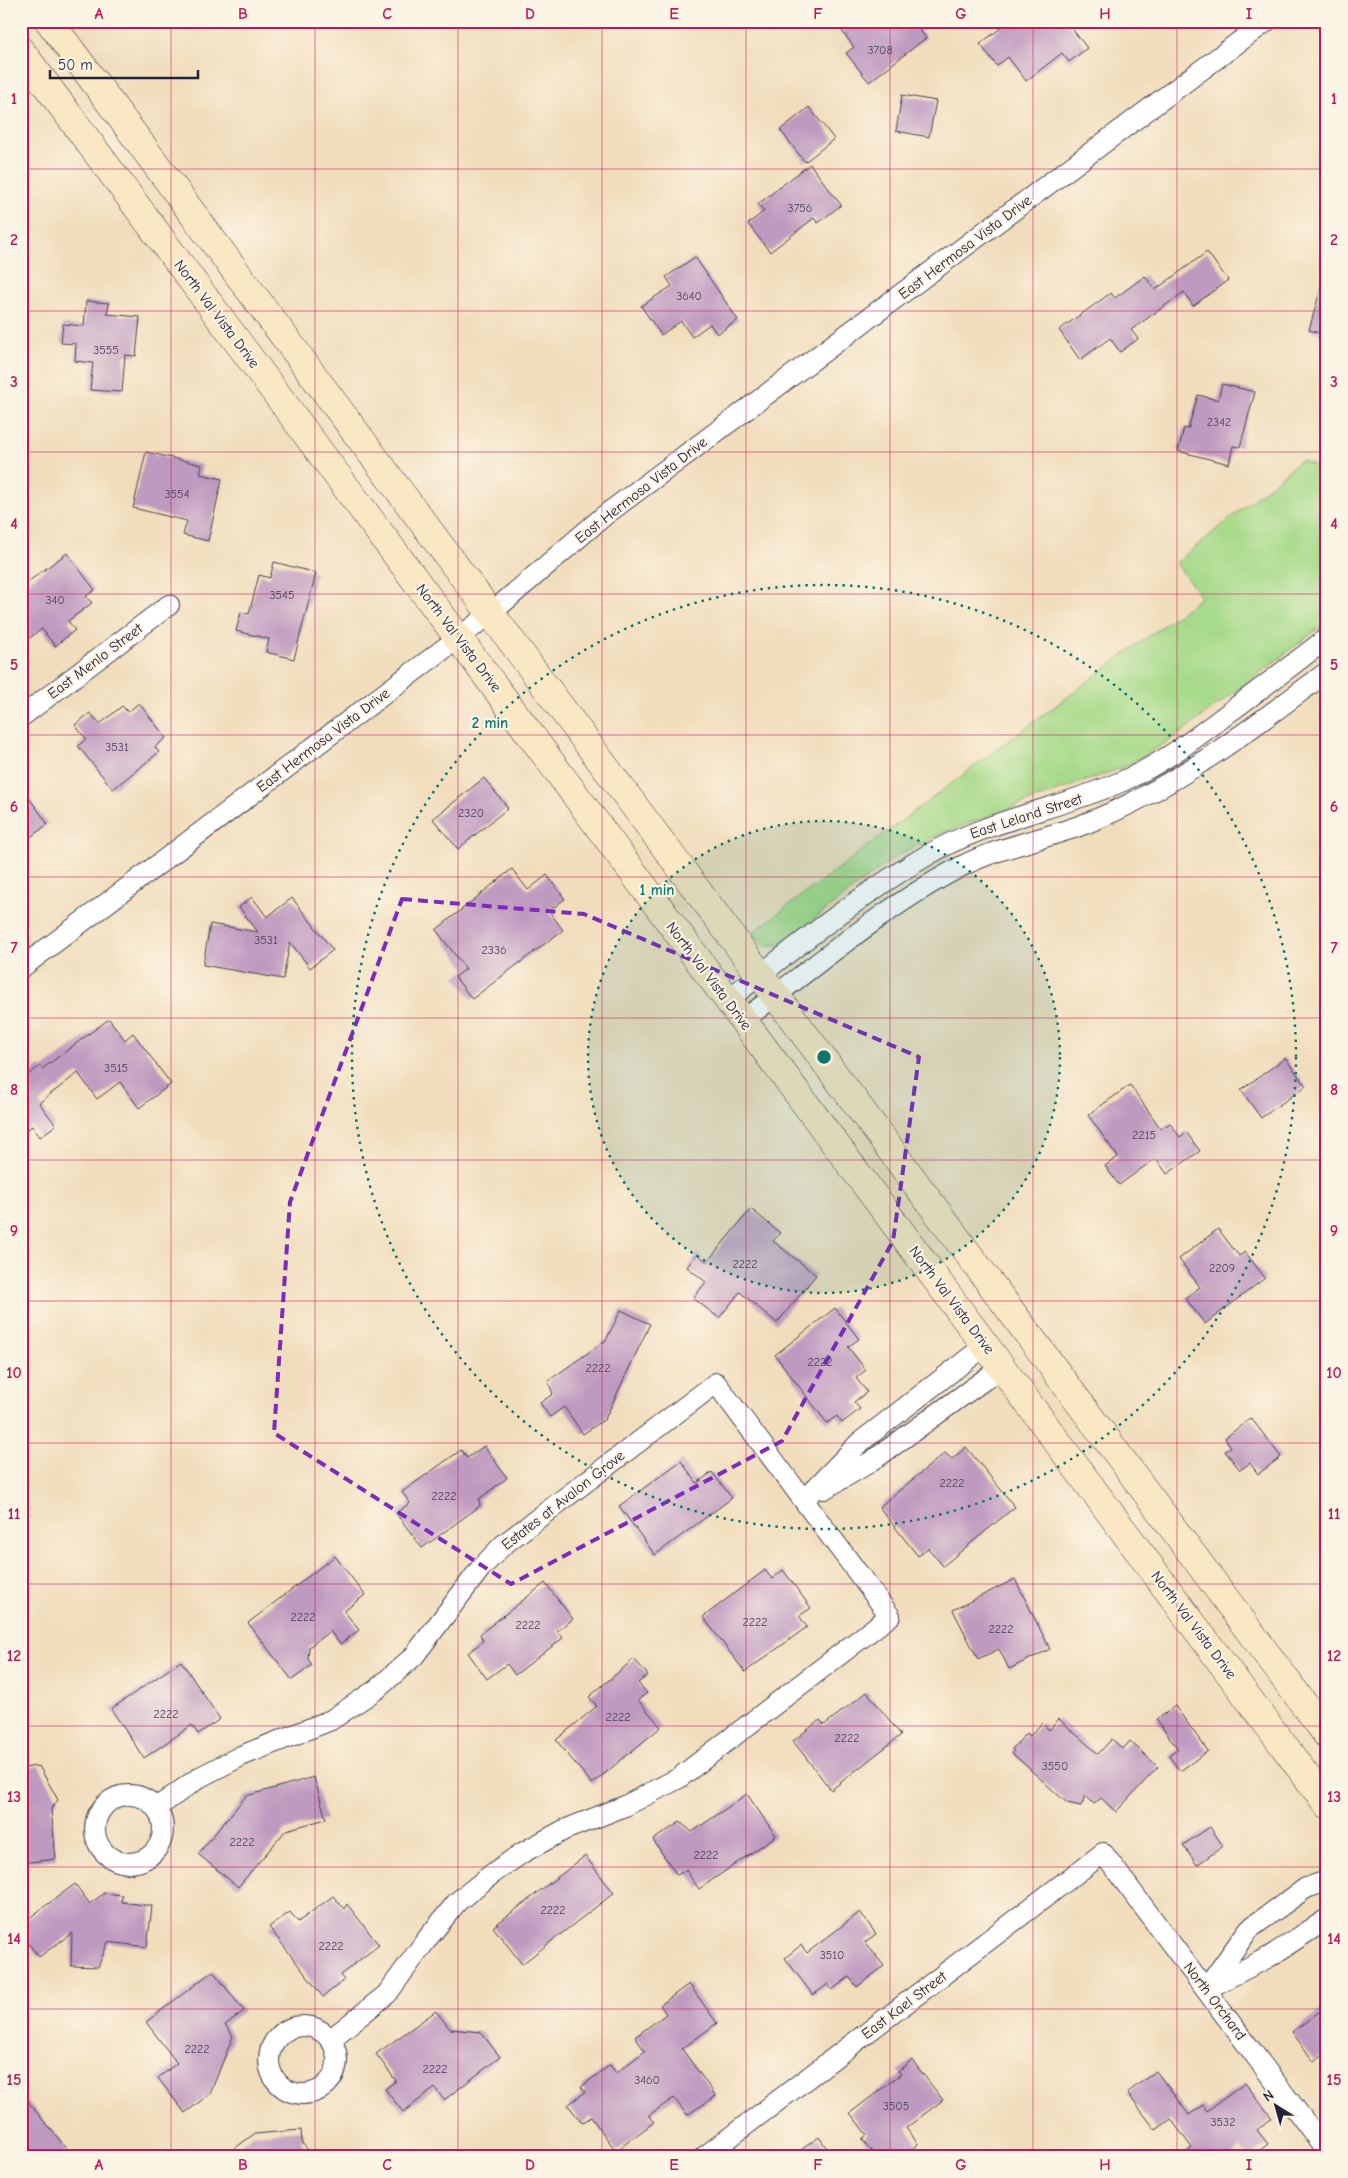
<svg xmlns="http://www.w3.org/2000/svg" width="1348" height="2178" font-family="'Comic Neue',sans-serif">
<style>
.green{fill:#a7da8a;stroke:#647e62}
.building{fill:#bf9ac0}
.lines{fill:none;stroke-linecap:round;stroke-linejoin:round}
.street-casing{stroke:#413e4e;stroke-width:22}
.secondary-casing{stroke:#413e4e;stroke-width:29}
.street{stroke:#fff;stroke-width:20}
.secondary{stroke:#fae7c3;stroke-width:28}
.marked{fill:none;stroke:#7b2cbf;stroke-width:4;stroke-dasharray:10 6;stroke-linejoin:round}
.grid{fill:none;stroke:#c2185b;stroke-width:1;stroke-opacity:0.55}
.ring{fill:none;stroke:#0f766e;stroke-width:2.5;stroke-dasharray:2.5 5}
.labels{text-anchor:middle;stroke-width:4.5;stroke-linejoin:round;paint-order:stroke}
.number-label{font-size:12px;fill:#49405c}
.street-label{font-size:15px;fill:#22223b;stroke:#fcf5e5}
.centre{fill:#0f766e;stroke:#fcf5e5;stroke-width:2.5}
.ring-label{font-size:15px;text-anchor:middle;font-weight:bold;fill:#0f766e;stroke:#fcf5e5;stroke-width:4.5;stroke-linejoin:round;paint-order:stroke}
.neatline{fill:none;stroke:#c2185b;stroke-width:2}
.grid-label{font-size:16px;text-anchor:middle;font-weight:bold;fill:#c2185b}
</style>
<rect width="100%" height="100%" fill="#fcf5e5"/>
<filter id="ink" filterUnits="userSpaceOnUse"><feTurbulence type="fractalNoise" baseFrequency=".02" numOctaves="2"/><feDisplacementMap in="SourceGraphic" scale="10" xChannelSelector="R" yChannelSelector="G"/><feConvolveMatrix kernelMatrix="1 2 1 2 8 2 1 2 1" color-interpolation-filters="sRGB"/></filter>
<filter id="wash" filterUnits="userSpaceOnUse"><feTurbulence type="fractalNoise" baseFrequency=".0096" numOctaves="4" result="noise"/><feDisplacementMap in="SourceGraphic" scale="20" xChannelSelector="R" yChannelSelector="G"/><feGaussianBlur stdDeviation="1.12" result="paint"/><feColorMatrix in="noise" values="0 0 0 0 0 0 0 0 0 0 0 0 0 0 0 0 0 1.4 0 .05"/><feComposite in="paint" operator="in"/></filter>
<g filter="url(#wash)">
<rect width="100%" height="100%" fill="#f1ddbc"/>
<path class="green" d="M1301,460l26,10v152l-153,116 -50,29 -182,66 -46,23 -116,89 -16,1 -11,-14 448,-335 -25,-34z"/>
<g id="blocks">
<g class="building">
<path d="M834,21h78l14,17 -57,44 -23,-29 8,-6z"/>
<path d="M1010,21h56l21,27 -18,14 -7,-9 -36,28 -18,-24 -11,9 -17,-22z"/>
<path d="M902,95l34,6 -7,36 -33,-6z"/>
<path d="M809,107l25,32 -29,23 -25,-32z"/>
<path d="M810,164l31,41 -23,18 -4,-5 -44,34 -22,-28 16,-13 -6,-7z"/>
<path d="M1207,252l21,28 -35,26 -9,-14 -53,38 7,9 -18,13 -10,-14 -30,22 -21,-30 52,-37 4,5 30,-22 10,14z"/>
<path d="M695,257l43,63 -21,14 -7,-10 -18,13 -11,-16 -20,14 -20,-29 31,-20 -6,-9z"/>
<path d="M1322,284l5,1v50l-18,-5z"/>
<path d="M86,301l23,2 -2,11 33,3 -4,39 -11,-1 -3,37 -32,-2 3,-27 -18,-2 1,-17 -15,-1 2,-19 21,2z"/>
<path d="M1222,384l33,8 -15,55 -7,-1 -4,18 -51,-13 6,-23 4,1 10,-34 20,5z"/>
<path d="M146,452l56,13 -2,9 22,5 -14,62 -25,-6 4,-14 -54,-13z"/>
<path d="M67,553l28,37 -9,6 6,7 -24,18 7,9 -20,16 -13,-17 -21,15v-57z"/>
<path d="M274,562l42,11 -22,86 -28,-7 3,-13 -33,-8 5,-19 8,2 10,-39 11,3z"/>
<path d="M139,703l27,35 -11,9 4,5 -46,37 -35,-43 8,-7 -11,-14 15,-12 10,11 22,-18 6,6z"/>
<path d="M484,778l24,30 -50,41 -25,-30z"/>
<path d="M21,787l27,37 -27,20z"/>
<path d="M512,869l16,21 19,-15 18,24 -16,12 14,19 -91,69 -17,-22 11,-8 -30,-39z"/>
<path d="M252,897l15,20 25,-19 41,52 -23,18 -20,-26 -7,37 -80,-14 7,-41 48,8 -19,-25z"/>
<path d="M109,1019l16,21 8,-7 38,51 -32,24 -19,-26 -23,17 -19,-26 -39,30 17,22 -16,12 -8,-11 -11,8v-54l19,-14 2,3z"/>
<path d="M1285,1058l21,28 -45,32 -20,-28z"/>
<path d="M1130,1085l31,44 9,-6 10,14 6,-5 14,19 -33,23 -11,-16 -37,27 -14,-19 13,-9 -30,-42z"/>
<path d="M751,1209l29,24 -7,8 43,34 -39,48 -37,-31 -21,26 -26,-20 13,-16 -19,-15 10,-13 10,8z"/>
<path d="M1218,1229l21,27 6,-4 20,26 -60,46 -20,-26 15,-11 -21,-28z"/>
<path d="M835,1308l24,31 -11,8 18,23 -10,8 11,14 -13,10 6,7 -18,14 -5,-7 -10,7 -52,-68z"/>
<path d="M621,1310l29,14 -45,95 -22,15 -19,-27 -14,10 -10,-14 13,-9 -5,-13 58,-41z"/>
<path d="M1251,1418l30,39 -23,17 -8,-11 -10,7 -15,-19 6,-4 -6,-9z"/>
<path d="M484,1446l23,32 -28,21 1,7 -58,42 -26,-35 14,-10 -8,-11 59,-42 6,8z"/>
<path d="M966,1447l49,60 -72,59 -15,-18 -10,8 -39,-49 66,-54 7,6z"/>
<path d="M681,1461l16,22 15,-11 20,26 -77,57 -36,-49z"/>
<path d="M335,1556l30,39 -21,16 15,19 -19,14 -10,-13 -21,16 -1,12 4,6 -20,15 -44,-57z"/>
<path d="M765,1570l7,9 11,-9 28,38 -12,8 8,11 -62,45 -42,-55z"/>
<path d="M1015,1579l35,70 -41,20 -10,-20 -21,10 -25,-49z"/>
<path d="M545,1583l28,36 -16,12 6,7 -48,37 -8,-11 -20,15 -19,-26 15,-12 -3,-7z"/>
<path d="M634,1659l14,16 -10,8 9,10 -9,7 23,27 -69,57 -36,-44 41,-34 -8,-9z"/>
<path d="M181,1661l39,58 -22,15 -6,-9 -48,33 -33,-49z"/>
<path d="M867,1692l34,43 -70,55 -38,-49 27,-21 4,5z"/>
<path d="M1175,1706l33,45 -28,20 -11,-15 9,-7 -22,-30z"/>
<path d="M1059,1719l39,35 14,-15 11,10 7,-8 28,26 -42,45 -15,-14 -7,6 -8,-8 -5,10 -14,-3 -55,-50 2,-2 -2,-2 15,-16 3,3 12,-13 7,7z"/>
<path d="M39,1766l19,34 -7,9 5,50 -35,4v-95z"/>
<path d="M314,1777l12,42 -40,11 -48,57 -40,-33 48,-58z"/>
<path d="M747,1794l29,42 -77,53 -13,-19 -9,5 -24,-35 27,-18 12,10z"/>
<path d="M1210,1827l13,19 -26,19 -14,-20z"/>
<path d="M585,1856l29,37 -92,71 -29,-37z"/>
<path d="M75,1884l15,20 14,-11 18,2 -1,7 31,4 -5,41 -39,-5 -10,25 -27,-1 1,-33 -33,24 -18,-23v-10z"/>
<path d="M333,1896l11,13 3,-5 32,41 -39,30 4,5 -21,17 -54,-70 21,-15 8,10z"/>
<path d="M860,1912l16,22 -11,8 19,24 -27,21 -8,-10 -17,13 -4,-6 -15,11 -28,-37 16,-13 6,8z"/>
<path d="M213,1971l31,40 -19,14 8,11 -23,58 -25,19 -27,-35 19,-15 -31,-41z"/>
<path d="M689,1984l28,39 -35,26 34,47 -29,19 -13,-17 -25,17 5,7 -38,29 -25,-34 -9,6 -14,-18 17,-13 -4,-5 29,-22 6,8 29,-22 -10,-14 31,-23 -6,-9z"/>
<path d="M1327,2006v47l-13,9 -22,-30z"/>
<path d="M436,2011l14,18 31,3 19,25 -56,43 -9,-12 -32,24 -18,-23 11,-8 -20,-27z"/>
<path d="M912,2060l31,40 -37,28 12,16 -16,13h-26l-14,-18 5,-4 -17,-22 51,-39 -3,-3z"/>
<path d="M1156,2071l33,44 14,-10 4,6 38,-28 27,35 -15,12 11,14 -17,13h-4l-6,-8 -11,8h-50l12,-9 -21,-29 -15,11 -29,-37z"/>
<path d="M21,2093l46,56 -9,8h-37z"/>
<path d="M301,2130l1,13 12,14h-91l31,-23z"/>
<path d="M819,2137l14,20h-42z"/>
</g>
</g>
</g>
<g filter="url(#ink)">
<use href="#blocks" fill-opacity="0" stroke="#413e4e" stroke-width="1"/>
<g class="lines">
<g class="street-casing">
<g id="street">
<path d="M21,717l148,-112"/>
<path d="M21,968l469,-354 115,-99 662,-494"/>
<path d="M727,1000c65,-49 129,-103 199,-144 61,-36 133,-47 197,-75 39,-17 74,-44 108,-70 32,-24 64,-48 96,-73"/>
<path d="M742,1021c71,-53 142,-114 220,-155 39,-20 85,-27 125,-43 89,-35 164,-95 240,-151"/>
<path d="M824,1489l48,-28 130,-94"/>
<path d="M804,1500l55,-57 127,-98"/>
<circle cx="129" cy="1829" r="34"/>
<path d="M156,1808l44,-31 41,-21 90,-36 46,-31 37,-33 66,-87 23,-24 213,-162 174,233 -211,162 -54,28 -61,24 -42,23 -30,21 -35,28 -30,37 -40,55 -56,45"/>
<path d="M1210,1987l59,-30 58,-38"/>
<path d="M1206,1989l43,-60 57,-41 21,-7"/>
<circle cx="303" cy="2060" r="34"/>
<path d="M704,2157l399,-304 224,298"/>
</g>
</g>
<g class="secondary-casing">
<g id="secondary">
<path d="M49,21l1278,1714"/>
<path d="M21,51l1306,1753"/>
</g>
</g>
<use href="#street" class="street"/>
<use href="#secondary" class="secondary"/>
</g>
</g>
<path class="marked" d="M402,899l182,15 335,143 -26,184 -111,200 -271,143 -237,-151 16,-231z"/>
<path class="grid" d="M171,21v2136M315,21v2136M458,21v2136M602,21v2136M746,21v2136M890,21v2136M1033,21v2136M1177,21v2136M21,169h1306M21,311h1306M21,452h1306M21,594h1306M21,735h1306M21,877h1306M21,1018h1306M21,1160h1306M21,1301h1306M21,1443h1306M21,1584h1306M21,1726h1306M21,1867h1306M21,2009h1306"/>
<circle cx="824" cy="1057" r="236" fill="#0f766e" fill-opacity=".12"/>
<g class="ring">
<circle cx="824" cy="1057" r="236"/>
<circle cx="824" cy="1057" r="472"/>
</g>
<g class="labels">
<g class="number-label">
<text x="880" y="54">3708</text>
<text x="800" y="212">3756</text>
<text x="689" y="300">3640</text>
<text x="106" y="354">3555</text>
<text x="1219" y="426">2342</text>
<text x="177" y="498">3554</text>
<text x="282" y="599">3545</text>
<text x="55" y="604">340</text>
<text x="117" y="751">3531</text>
<text x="471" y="817">2320</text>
<text x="266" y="944">3531</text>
<text x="494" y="954">2336</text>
<text x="116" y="1072">3515</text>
<text x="1144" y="1139">2215</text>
<text x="745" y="1268">2222</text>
<text x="1222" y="1272">2209</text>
<text x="820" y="1366">2222</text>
<text x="598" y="1372">2222</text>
<text x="952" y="1487">2222</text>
<text x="444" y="1500">2222</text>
<text x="303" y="1621">2222</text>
<text x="755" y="1626">2222</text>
<text x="528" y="1629">2222</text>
<text x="1001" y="1633">2222</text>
<text x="166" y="1718">2222</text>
<text x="618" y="1721">2222</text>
<text x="847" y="1742">2222</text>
<text x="1055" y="1770">3550</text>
<text x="242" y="1846">2222</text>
<text x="706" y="1859">2222</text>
<text x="553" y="1914">2222</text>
<text x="331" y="1950">2222</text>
<text x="832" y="1959">3510</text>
<text x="197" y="2053">2222</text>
<text x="435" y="2073">2222</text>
<text x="647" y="2084">3460</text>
<text x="896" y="2110">3505</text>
<text x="1223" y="2126">3532</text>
</g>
<g class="street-label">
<text transform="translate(965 247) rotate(-37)" y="5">East Hermosa Vista Drive</text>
<text transform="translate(217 314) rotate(53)" y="5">North Val Vista Drive</text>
<text transform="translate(641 490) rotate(-38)" y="5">East Hermosa Vista Drive</text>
<text transform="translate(459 638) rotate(53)" y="5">North Val Vista Drive</text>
<text transform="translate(95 661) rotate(-37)" y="5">East Menlo Street</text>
<text transform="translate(323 740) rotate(-37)" y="5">East Hermosa Vista Drive</text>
<text transform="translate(1026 816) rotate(-18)" y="5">East Leland Street</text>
<text transform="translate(709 976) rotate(53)" y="5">North Val Vista Drive</text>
<text transform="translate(952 1300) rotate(53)" y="5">North Val Vista Drive</text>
<text transform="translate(563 1500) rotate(-38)" y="5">Estates at Avalon Grove</text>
<text transform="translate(1194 1625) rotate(53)" y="5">North Val Vista Drive</text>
<text transform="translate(1215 2001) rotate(53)" y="5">North Orchard</text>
<text transform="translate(904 2005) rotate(-37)" y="5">East Kael Street</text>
</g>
</g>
<circle cx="824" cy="1057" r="8" class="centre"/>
<g class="ring-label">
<text x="490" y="728">2 min</text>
<text x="657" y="895">1 min</text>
</g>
<rect width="1348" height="2178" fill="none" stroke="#fcf5e5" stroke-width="55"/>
<g transform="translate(1276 2106) rotate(323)" stroke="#fcf5e5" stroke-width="4" paint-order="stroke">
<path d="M0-4L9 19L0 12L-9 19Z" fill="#22223b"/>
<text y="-8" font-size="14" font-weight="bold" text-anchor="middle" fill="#22223b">N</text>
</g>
<path d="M50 70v8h148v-8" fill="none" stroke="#22223b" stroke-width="2.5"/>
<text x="58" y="70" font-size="15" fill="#22223b" stroke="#fcf5e5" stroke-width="4" paint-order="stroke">50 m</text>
<rect x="28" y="28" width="1292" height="2122" class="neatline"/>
<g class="grid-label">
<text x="99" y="19">A</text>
<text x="243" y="19">B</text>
<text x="387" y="19">C</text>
<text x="530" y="19">D</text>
<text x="674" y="19">E</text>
<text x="818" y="19">F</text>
<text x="961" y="19">G</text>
<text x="1105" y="19">H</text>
<text x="1249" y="19">I</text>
<text x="14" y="104">1</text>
<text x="1334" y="104">1</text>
<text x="14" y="245">2</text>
<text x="1334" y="245">2</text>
<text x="14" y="387">3</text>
<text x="1334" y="387">3</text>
<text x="14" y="529">4</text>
<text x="1334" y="529">4</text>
<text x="14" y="670">5</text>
<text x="1334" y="670">5</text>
<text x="14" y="812">6</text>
<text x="1334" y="812">6</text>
<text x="14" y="953">7</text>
<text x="1334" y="953">7</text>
<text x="14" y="1095">8</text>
<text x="1334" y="1095">8</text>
<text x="14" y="1236">9</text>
<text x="1334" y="1236">9</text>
<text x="14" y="1378">10</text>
<text x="1334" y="1378">10</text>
<text x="14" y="1519">11</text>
<text x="1334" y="1519">11</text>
<text x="14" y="1661">12</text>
<text x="1334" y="1661">12</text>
<text x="14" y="1802">13</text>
<text x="1334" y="1802">13</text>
<text x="14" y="1944">14</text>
<text x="1334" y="1944">14</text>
<text x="14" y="2085">15</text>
<text x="1334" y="2085">15</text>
<text x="99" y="2170">A</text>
<text x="243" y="2170">B</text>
<text x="387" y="2170">C</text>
<text x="530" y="2170">D</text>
<text x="674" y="2170">E</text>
<text x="818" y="2170">F</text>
<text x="961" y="2170">G</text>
<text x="1105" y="2170">H</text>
<text x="1249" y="2170">I</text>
</g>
</svg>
